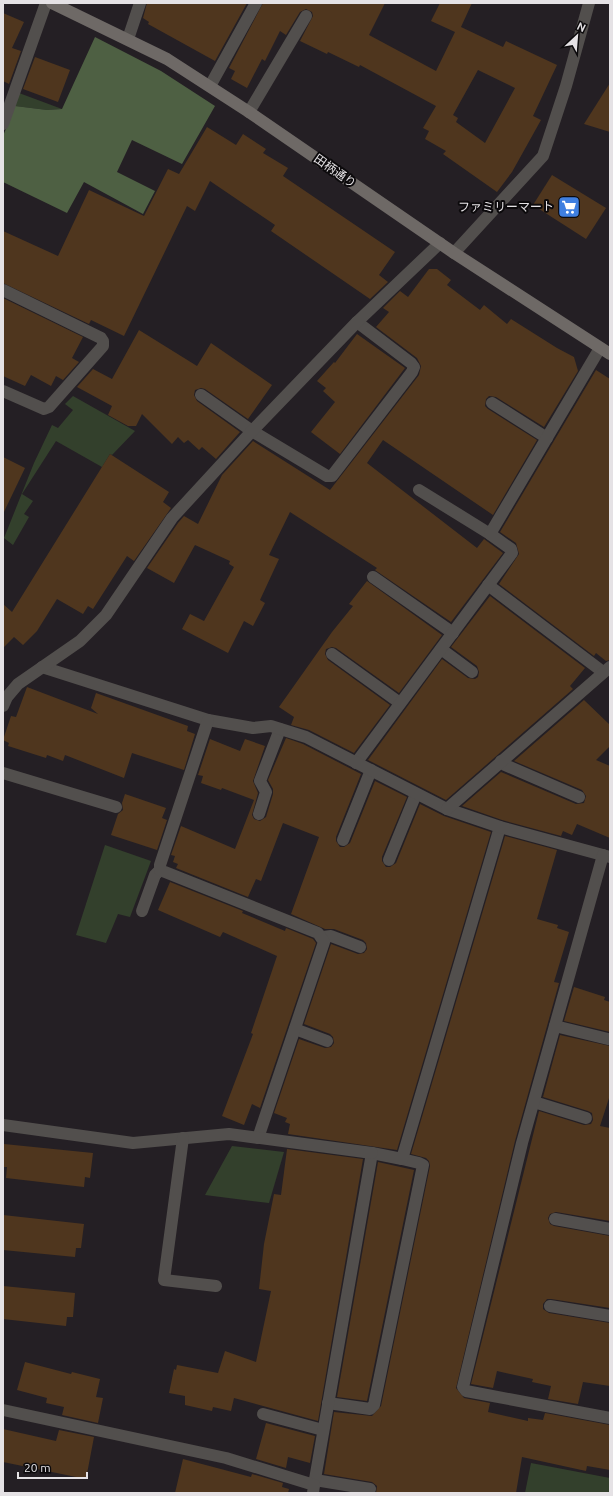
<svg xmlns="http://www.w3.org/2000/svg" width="613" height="1496" font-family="Ubuntu,'Noto Sans JP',sans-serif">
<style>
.green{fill:#33402c}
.forest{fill:#4e6043}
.building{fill:#4f361e;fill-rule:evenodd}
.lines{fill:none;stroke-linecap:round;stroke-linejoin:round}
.lane{stroke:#524f4d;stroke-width:12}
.street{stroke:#524f4d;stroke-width:12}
.secondary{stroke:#6e6966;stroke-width:12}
.labels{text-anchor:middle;stroke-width:4;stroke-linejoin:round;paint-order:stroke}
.street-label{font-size:12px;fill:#e5e2e5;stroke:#0c0a0c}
.poi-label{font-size:12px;fill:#e5e2e5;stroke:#0c0a0c;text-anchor:end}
</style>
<rect width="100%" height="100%" fill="#241f24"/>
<g class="green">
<path d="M19,93l43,16 -15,1 -32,-4z"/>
<path d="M73,396l62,35 -23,24 -2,-1 -8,13 -46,-26 -34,53 11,7 -9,13 5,3 -16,28 -9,-7 30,-75 18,-38 6,3 15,-18 -8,-6z"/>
<path d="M105,845l46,16 -21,56 -12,-3 -12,29 -30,-8z"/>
<path d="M232,1146l52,6 -15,51 -64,-8z"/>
<path d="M531,1463l79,15v15h-85z"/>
</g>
<path class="forest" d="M95,37l66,34 54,35 -33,58 -50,-24 -15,32 38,19 -12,23 -59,-32 -17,31 -64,-31v-46l12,-30 32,4 15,-1z"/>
<g class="building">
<path d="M147,3h100l-32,58 -67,-37 1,-2 -6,-4z"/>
<path d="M263,3h122l-16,32 67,36 19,-39 -24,-11 9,-18h32l-11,24 42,20 3,-6 51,24 -24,51 8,4 -29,52 -15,20 -54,-38 3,-3 -21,-12 4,-8 -6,-3 13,-22 -76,-41 -1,2 -31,-15 -1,2 -27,-13 13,-25 -1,-4 -6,-3 -6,3 -14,23 -6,-4 -15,30 -3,-2 -15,29 -16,-9 4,-8 -6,-3zM478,70l37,18 -30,55 -29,-21 2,-4 -5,-3z"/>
<path d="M3,13l21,9 -12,26 9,3 -12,33 -6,-3z"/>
<path d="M35,57l35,13 -12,32 -35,-13z"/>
<path d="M610,83v49l-26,-8z"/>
<path d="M207,127l29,18 7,-11 23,15 -3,4 25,15 -5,8 112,76 -16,23 9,7 -18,17 -99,-68 4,-6 -65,-44 -15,30 -8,-5 -63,130 -33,-16 -2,4 -86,-41v-52l55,25 31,-66 55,26 24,-47 11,5z"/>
<path d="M552,175l54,33 -20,31 -53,-34z"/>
<path d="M429,269h8l14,11 -4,5 33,25 4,-5 23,19 4,-5 46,29 17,9 4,14 -34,56 -48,-30 -7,-1 -3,3 -1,7 3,3 49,31 -44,75 -110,-75 -16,23 110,85 7,-9 19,14 -52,69 -76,-52 2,-2 -87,-56 -21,43 10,4 -19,41 5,3 -12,23 -9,-5 -16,32 -46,-24 8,-15 14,7 30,-54 -5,-3 1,-3 -35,-16 -21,38 -27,-15 31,-45 6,-7 14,8 24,-49 31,-34 77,49 89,-115 2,-9 -4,-8 -41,-31 13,-15 -6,-4 17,-17 8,6z"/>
<path d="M3,298l80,39 -11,21 7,4 -16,18 -7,-4 -5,10 -20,-11 -6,11 -22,-10z"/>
<path d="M139,330l58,36 14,-23 61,42 -24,34 -43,-30 -4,-1 -6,2 -1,5 3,6 43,31 -24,27 -14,-12 -3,3 -11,-10 -4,3 -6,-6 -6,7 -30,-30 -6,12h-8l-20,-11 4,-9 -35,-19 16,-18 19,10z"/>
<path d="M357,334l48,34 -65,86 -29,-22 24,-30 -12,-11 3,-3 -9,-7 17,-19 1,1z"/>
<path d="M596,370l14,9v281l-4,1 -10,-8 -2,3 -95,-72 20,-30 -3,-11 -16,-11z"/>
<path d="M110,454l59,38 -6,10 8,6 -37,53 -7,-5 -34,53 -5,-3 -5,8 -26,-15 -20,32 -14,14 -9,-8 -11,11v-44l9,8z"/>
<path d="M3,457l22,11 -22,46z"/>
<path d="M367,581l75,54 -43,58 -63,-45 -4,-1 -6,2 -1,5 3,6 62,45 -36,48 -45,-23 -18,-5 3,-8 -15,-10 53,-75 21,-26 -4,-2z"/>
<path d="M490,596l95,72 -15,18 3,3 -127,111 -78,-40 74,-101 26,19 7,1 3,-2 1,-5 -2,-6 -26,-19z"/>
<path d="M27,687l71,27 -7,-6 5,-15 92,33 -1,5 8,3 -11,36 -52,-17 -8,25 -59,-23 -2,6 -16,-6 -1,3 -38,-12 1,-3 -6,-3 8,-24 5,1z"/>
<path d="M584,700l26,25v21l-14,14 14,6v72l-33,-14 -5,11 -9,-4 -2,5 -59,-16 -40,-14 39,-34 75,32 8,-1 2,-7 -4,-6 -68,-29z"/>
<path d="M286,738l17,6 58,30 -25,63v4l4,6h4l6,-4 25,-62 32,16 -25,60v4l4,6h4l6,-4 24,-59 24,12 47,16 -94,318 -109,-16 2,-10 -5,-2 2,-4 -13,-5 25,-74 26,9 6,-1 3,-4 -1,-6 -3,-3 -26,-10 27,-80 27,10 6,-1 3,-4 -1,-6 -3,-3 -29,-11h-9l-34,-15 28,-77 -36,-14 -22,58 -5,-2 -8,18 -72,-29 2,-4 -5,-2 2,-6 -4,-1 10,-29 54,23 19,-49 -32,-12 -1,2 -20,-7 2,-7 -5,-1 12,-36 30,12 5,-12 20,7 -12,35 5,12 -6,22 2,4 6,2 6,-4 7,-23v-5l-5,-9z"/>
<path d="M125,794l41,14 -4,10 5,2 -10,30 -46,-15 7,-21 5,-4 -1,-7z"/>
<path d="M505,836l52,14 -20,69 21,6 -1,3 12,4 -15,50 5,1 -44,158 -59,247 8,10 26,5 -2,9 40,9v-3l15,2 2,-7 65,12v45l-23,-4 -1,5 -64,-14 -6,36h-140l1,-7 -5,-4 -48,-8 10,-62 38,4 9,-10 49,-240 -1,-5 -3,-3 -15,-4z"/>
<path d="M170,882l73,29 -1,2 43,18 1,-3 27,11 3,4 -56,165 -8,-4 -8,21 -22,-9 31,-82 -2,-1 26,-77 -54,-24 -3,5 -62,-27z"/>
<path d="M574,987l31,10 -1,3 6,2v30l-46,-11z"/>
<path d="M560,1035l50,11v49l-10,31 10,2v93l-54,-9 -6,2 -2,4 2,6 4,2 56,10v72l-59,-9h-4l-4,5v5l6,4 61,10v63l-27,-4 -5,22 -30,-5 3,-13 -19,-4 1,-3 -36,-8 -4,17 -22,-4 68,-273 45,14 7,-1 2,-4 -1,-7 -4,-2 -45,-14z"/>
<path d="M4,1144l89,9 -3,25 -5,-1 -1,10 -78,-9 1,-11h-4z"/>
<path d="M287,1149l76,10 -45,262 -84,-23 -3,13 -18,-4 -1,4 -27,-6v-9l-16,-3 5,-24 2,1 1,-5 41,8 7,-22 31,11 15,-71 -12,-2 5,-45 10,-50 7,1z"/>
<path d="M378,1162l36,8 -47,231 -30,-4z"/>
<path d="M3,1215l81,9 -3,24h-5l-1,9 -72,-7z"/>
<path d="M3,1286l72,7 -2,24h-6l-1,9 -63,-7z"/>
<path d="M25,1362l46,12 1,-2 28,7 -4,18 7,1 -5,25 -36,-8 2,-8 -18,-4 1,-5 -30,-8z"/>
<path d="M266,1423l49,13 -5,27 -22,-6 -2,11 -30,-9z"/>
<path d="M3,1429l53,12 3,-11 35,7 -8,42 -83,-17z"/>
<path d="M183,1459l68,18 1,-3 31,9 -1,4 7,2 -1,4h-113z"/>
</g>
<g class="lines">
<g class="lane">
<path d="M210,86l46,-83"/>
<path d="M249,112l57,-96"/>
<path d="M201,395l51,36 75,45h5l80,-104 2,-5 -3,-4 -54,-41"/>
<path d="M492,403l55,35"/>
<path d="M419,490l71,44"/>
<path d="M373,577l80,56"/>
<path d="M488,585l115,87"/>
<path d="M441,649l31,23"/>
<path d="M332,654l68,49"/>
<path d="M501,761l4,4 74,32"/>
<path d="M356,763l156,-210 -1,-4 -21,-15 110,-186"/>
<path d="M3,773l113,34"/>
<path d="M259,814l7,-22 -6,-11 20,-52"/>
<path d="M343,840l28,-70"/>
<path d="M389,860l27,-66"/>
<path d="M142,911l13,-36 5,-5"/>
<path d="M323,937l8,-1 29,11"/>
<path d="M555,1026l53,13"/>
<path d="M295,1029l32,12"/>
<path d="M534,1102l52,16"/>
<path d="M555,1219l55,10"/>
<path d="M550,1306l60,10"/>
<path d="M328,1403l42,6 4,-4 48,-235 1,-5 -4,-2 -17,-4"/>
<path d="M263,1414l60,16"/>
<path d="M315,1480l55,9"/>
<path d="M314,1485l58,-332 30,6 98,-332"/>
</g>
<g class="street">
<path d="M128,39l12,-36"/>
<path d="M3,124l43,-121"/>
<path d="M454,253l89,-97 23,-70 23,-83"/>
<path d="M3,290l98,48 2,3v5l-54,61 -5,2 -41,-18"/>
<path d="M42,667l166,53 45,8 18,-2 35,11 141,72 53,18 110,30"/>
<path d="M3,706l4,-9 11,-13 62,-43 26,-26 66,-97 80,-87 105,-109 83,-79"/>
<path d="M208,720l-48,145v5l158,63 6,9 -66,196"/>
<path d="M447,809l163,-142"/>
<path d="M603,855l-81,288 -59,244 3,4 144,27"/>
<path d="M3,1125l130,18 96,-9 143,19"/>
<path d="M183,1138l-19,142 52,6"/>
<path d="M3,1410l223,48 88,27 -1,8"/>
</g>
<path class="secondary" d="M52,3l115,56 82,53 205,141 156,101"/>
</g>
<defs>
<g id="supermarket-square" transform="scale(1.15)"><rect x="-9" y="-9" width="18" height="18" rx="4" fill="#3f7fe0" stroke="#0c0a0c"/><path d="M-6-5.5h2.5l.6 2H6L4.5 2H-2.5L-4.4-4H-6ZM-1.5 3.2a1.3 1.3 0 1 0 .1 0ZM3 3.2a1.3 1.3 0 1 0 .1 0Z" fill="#fff"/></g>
</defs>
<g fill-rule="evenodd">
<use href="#supermarket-square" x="569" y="207"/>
</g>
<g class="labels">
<g class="street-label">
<text transform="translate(335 171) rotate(35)" y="4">田柄通り</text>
</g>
<g class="poi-label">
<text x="554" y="211">ファミリーマート</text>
</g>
</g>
<rect width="613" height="1496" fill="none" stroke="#e5e2e5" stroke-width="8"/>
<g transform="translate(577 36) rotate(26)" stroke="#0c0a0c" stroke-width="3" paint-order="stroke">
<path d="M0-3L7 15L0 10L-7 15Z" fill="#e5e2e5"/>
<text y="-6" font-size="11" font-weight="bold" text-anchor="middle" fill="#e5e2e5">N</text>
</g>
<path d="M18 1472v6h69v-6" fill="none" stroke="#e5e2e5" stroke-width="2"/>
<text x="24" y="1472" font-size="12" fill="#e5e2e5" stroke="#0c0a0c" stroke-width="3" paint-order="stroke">20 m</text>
</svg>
